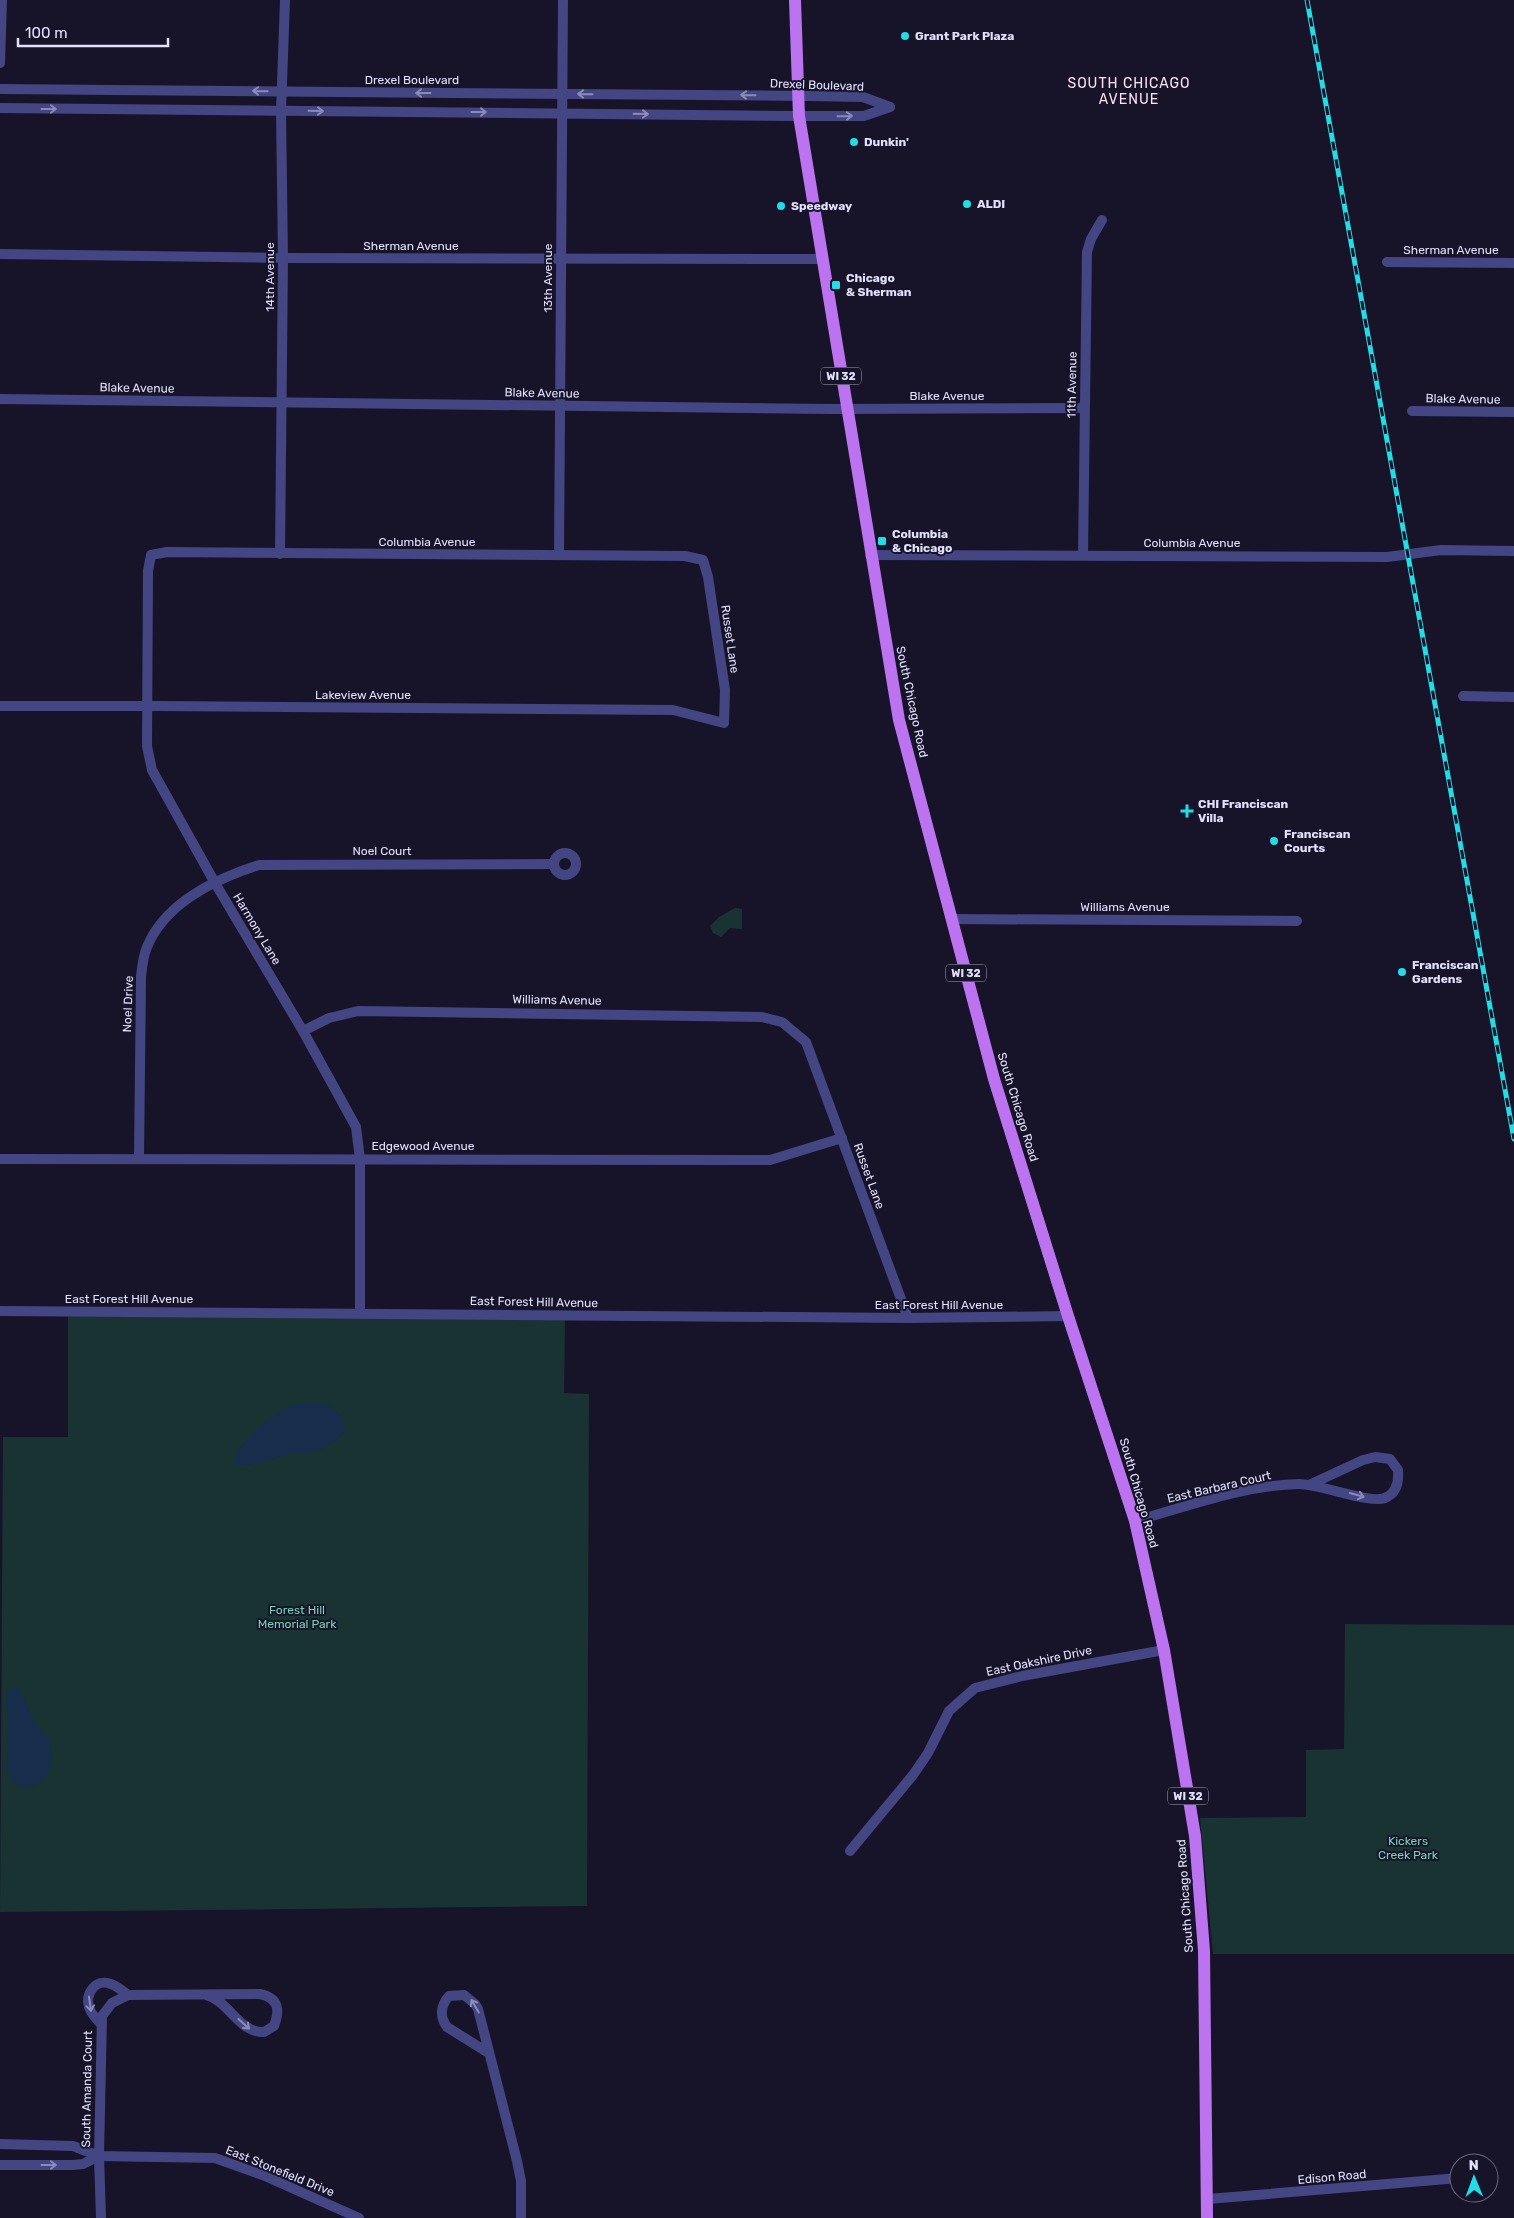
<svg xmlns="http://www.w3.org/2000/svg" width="1514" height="2218" font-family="Rubik,sans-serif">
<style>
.green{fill:#183331}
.water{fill:#162d4c}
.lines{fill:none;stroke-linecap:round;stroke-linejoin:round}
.minor{stroke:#444583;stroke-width:10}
.major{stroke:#bb73f0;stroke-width:12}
.rail-casing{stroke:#21dde6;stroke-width:5}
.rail{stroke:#17142a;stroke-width:3;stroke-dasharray:9;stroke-linecap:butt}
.oneway{stroke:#8b8bb9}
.poi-dot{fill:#21dde6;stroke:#17142a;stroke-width:2}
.labels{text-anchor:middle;stroke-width:4;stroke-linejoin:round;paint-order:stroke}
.shield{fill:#17142a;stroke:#a5a3bd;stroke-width:1}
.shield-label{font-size:11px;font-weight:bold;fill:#e2e0fc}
.poi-label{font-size:12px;font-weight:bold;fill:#e2e0fc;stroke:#17142a;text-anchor:start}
.street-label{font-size:12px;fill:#e2e0fc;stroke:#17142a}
.park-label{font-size:12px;fill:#73d5b7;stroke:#17142a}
.neighbourhood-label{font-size:14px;letter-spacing:1px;fill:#fce2f4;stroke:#17142a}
</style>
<rect width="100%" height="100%" fill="#17142a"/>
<g class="green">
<path d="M735,908l7,1v20l-12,-1 -9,9 -8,-4 -3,-7 9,-9z"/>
<path d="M68,1316l497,4 -1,73 25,1 -2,512 -587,6 3,-475h65z"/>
<path d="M1345,1624l169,1v329h-301l-13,-136 106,-1v-67l38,-1z"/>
</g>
<g class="water">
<path d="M312,1401c12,2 22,5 30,16 13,21 -21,34 -37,36 -4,1 -8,-1 -12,0 -20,5 -36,13 -57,12l-2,-3c3,-18 34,-45 51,-53 8,-5 18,-6 27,-8z"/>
<path d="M11,1687l9,2c6,11 9,24 16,34 7,11 14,15 16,29 4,25 -25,47 -39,29 -9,-11 -5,-43 -5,-57 0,-12 -6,-27 3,-37z"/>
</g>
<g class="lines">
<g class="minor">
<path d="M0,63l2,-63"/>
<path d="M0,89l810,7 53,1 27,10"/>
<path d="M0,108l799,8h65l26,-9"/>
<path d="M0,254l283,4 539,1"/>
<path d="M1387,262l127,1"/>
<path d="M0,399l832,10 252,-1"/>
<path d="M1412,411l102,1"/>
<path d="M280,554l3,-296 -2,-147 4,-111"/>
<path d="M559,555l4,-555"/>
<path d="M870,555l517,2 54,-7 73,1"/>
<path d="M1083,555l4,-303 4,-13 11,-19"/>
<path d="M1463,696l51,1"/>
<path d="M0,706h160l513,4 51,13 1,-33 -17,-113 -5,-17 -18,-4 -518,-4 -16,3 -3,16 -1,175 5,24 63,113 88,148 53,96 4,32v154"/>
<circle cx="565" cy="864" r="11"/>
<path d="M952,919l345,2"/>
<path d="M303,1031l26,-13 29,-7 404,6 20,5 24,20 102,276"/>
<path d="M139,1158l2,-181c1,-10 2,-21 6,-30 18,-44 68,-68 112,-82l295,-1"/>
<path d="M0,1159l770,1 72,-22"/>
<path d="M0,1311l908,7 160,-2"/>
<path d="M1135,1521c53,-15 109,-36 164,-37 21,0 71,20 86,14 12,-5 14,-17 13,-28l-8,-11 -15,-2 -12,3 -54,25"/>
<path d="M850,1851l63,-76 15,-22 21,-42 26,-23 47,-12 142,-26"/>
<path d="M101,2024c-5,-5 -10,-10 -12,-17 -4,-14 7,-29 22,-23 6,2 12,7 17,11"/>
<path d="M487,2052l-40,-25c-8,-11 -6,-22 2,-31l15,-1 11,9 3,5 39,152 4,20v37"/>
<path d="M0,2144l73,2 26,10 116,2 50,18 94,42"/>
<path d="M0,2165h73l10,-1 16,-8"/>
<path d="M1208,2199l251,-21"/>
<path d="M101,2218l-2,-62 3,-140 10,-13 16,-8 132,-1c19,4 20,16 14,32l-10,6c-25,1 -35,-31 -58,-37"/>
</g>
<path class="major" d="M795,0l4,116 100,604 95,359 74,237 67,205 29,129 31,186 9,115 3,267"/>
<g class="rail-casing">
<path id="rail" d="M1307,0l207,1139"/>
</g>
<use href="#rail" class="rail"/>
</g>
<defs><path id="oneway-shaft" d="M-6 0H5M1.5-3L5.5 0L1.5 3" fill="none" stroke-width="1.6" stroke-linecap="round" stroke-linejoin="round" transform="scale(1.25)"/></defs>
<g class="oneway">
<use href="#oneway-shaft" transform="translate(260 91) rotate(-179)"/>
<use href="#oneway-shaft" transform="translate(423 93) rotate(-180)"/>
<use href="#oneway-shaft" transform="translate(585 94) rotate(-179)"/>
<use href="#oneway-shaft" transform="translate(748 95) rotate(-179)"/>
<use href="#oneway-shaft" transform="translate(49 109)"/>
<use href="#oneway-shaft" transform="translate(316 111) rotate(1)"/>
<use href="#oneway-shaft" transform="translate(479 112)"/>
<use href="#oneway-shaft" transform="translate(641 114) rotate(1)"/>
<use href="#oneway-shaft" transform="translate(845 116) rotate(-1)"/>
<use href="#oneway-shaft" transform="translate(1357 1495) rotate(15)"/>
<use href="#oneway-shaft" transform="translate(90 2004) rotate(82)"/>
<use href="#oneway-shaft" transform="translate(475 2006) rotate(-121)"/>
<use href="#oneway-shaft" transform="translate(244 2024) rotate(42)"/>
<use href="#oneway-shaft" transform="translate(49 2165)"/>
</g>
<g class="poi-dot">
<circle cx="905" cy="36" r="5"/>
<circle cx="854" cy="142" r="5"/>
<circle cx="967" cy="204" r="5"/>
<circle cx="781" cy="206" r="5"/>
<rect x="831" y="280" width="10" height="10" rx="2.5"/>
<rect x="877" y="536" width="10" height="10" rx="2.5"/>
<path d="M1184.5 803.5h5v5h5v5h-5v5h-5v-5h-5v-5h5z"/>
<circle cx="1274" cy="841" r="5"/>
<circle cx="1402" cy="972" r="5"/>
</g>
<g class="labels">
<g class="shield">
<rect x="821" y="367.5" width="40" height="17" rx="4"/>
<rect x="946" y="964.5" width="40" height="17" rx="4"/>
<rect x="1168" y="1787.5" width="40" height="17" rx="4"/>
</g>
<g class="shield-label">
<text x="841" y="380">WI 32</text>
<text x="966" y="977">WI 32</text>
<text x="1188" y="1800">WI 32</text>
</g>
<g class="poi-label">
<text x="915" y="40">Grant Park Plaza</text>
<text x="864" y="146">Dunkin'</text>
<text x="977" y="208">ALDI</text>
<text x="791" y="210">Speedway</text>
<text x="846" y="282">Chicago<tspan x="846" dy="14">&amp; Sherman</tspan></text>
<text x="892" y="538">Columbia<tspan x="892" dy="14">&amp; Chicago</tspan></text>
<text x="1198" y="808">CHI Franciscan<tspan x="1198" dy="14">Villa</tspan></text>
<text x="1284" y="838">Franciscan<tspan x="1284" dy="14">Courts</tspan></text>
<text x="1412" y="969">Franciscan<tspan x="1412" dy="14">Gardens</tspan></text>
</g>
<g class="street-label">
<text x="412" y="84">Drexel Boulevard</text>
<text transform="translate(817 85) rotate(2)" y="4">Drexel Boulevard</text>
<text x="411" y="250">Sherman Avenue</text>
<text x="1451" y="254">Sherman Avenue</text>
<text transform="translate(270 277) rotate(-90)" y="4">14th Avenue</text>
<text transform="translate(548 278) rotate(-90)" y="4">13th Avenue</text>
<text transform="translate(1072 385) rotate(-89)" y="4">11th Avenue</text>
<text transform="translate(137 388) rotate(1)" y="4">Blake Avenue</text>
<text transform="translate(542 393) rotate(1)" y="4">Blake Avenue</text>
<text x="947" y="400">Blake Avenue</text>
<text transform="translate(1463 399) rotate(1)" y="4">Blake Avenue</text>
<text x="427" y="546">Columbia Avenue</text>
<text x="1192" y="547">Columbia Avenue</text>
<text transform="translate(730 639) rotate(82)" y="4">Russet Lane</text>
<text x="363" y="699">Lakeview Avenue</text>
<text transform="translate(912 702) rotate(78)" y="4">South Chicago Road</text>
<text x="382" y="855">Noel Court</text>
<text x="1125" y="911">Williams Avenue</text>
<text transform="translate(257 929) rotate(59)" y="4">Harmony Lane</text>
<text transform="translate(557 1000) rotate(1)" y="4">Williams Avenue</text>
<text transform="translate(128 1004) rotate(-88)" y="4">Noel Drive</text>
<text transform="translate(1018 1107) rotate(73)" y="4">South Chicago Road</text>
<text x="423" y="1150">Edgewood Avenue</text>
<text transform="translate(869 1176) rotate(70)" y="4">Russet Lane</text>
<text x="129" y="1303">East Forest Hill Avenue</text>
<text transform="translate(534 1302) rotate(1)" y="4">East Forest Hill Avenue</text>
<text x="939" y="1309">East Forest Hill Avenue</text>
<text transform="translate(1219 1487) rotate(-13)" y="4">East Barbara Court</text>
<text transform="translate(1139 1493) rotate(74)" y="4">South Chicago Road</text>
<text transform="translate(1039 1661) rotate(-12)" y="4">East Oakshire Drive</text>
<text transform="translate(1185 1896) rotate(-94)" y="4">South Chicago Road</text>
<text transform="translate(87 2089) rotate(-89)" y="4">South Amanda Court</text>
<text transform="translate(280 2171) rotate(22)" y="4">East Stonefield Drive</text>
<text transform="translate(1332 2177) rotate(-5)" y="4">Edison Road</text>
</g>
<g class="park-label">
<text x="297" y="1614">Forest Hill<tspan x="297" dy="14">Memorial Park</tspan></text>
<text x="1408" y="1845">Kickers<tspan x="1408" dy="14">Creek Park</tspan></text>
</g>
<g class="neighbourhood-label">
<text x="1129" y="88">SOUTH CHICAGO<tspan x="1129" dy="16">AVENUE</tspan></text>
</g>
</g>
<g transform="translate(1474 2178) rotate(359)"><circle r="24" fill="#17142a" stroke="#68667e"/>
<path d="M0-4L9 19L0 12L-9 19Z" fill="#21dde6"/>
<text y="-8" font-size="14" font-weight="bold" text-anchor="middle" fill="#e2e0fc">N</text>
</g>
<path d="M18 38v8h150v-8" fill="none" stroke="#e2e0fc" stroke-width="2.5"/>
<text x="25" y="38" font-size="15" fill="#e2e0fc" stroke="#17142a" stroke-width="4" paint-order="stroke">100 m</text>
</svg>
